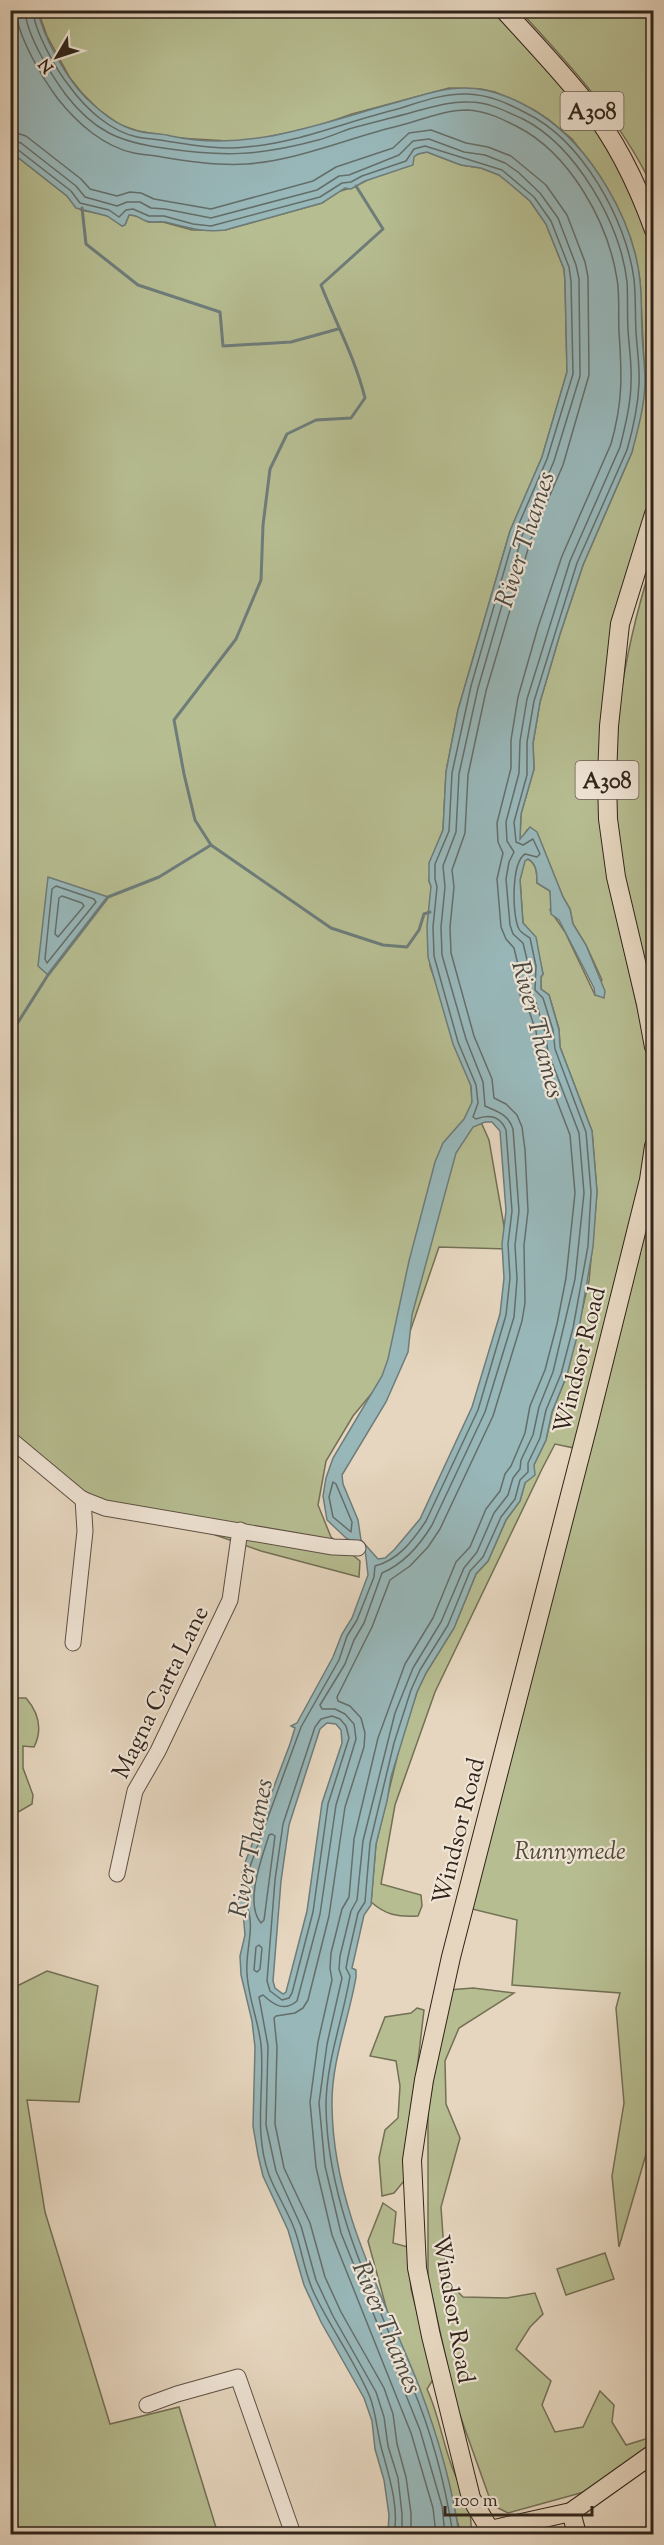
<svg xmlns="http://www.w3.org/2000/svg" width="664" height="2545" font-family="'Sorts Mill Goudy',serif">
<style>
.green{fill:#b6bd91;stroke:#737056;stroke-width:1.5}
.water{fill:#98b7b9;stroke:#6e7c7a;stroke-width:1.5;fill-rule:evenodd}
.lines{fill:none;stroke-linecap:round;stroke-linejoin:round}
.shore{stroke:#646e6a;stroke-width:1.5}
.stream{stroke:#6e7c7a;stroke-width:3}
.minor-casing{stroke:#5e5044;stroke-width:17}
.major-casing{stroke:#30241b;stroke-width:20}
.minor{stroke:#efe4d5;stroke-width:15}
.major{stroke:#e6d6bf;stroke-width:18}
.labels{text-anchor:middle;stroke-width:4.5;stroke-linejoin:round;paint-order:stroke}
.shield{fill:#efe4d5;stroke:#695e53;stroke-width:1.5}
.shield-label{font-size:22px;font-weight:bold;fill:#30241b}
.street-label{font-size:24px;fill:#30241b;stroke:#efe4d5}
.park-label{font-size:24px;font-style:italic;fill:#524a38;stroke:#efe4d5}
.water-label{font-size:26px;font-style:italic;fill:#4a4942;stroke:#efe4d5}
</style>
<rect width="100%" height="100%" fill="#e6d6bf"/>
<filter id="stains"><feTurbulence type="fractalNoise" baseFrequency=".00333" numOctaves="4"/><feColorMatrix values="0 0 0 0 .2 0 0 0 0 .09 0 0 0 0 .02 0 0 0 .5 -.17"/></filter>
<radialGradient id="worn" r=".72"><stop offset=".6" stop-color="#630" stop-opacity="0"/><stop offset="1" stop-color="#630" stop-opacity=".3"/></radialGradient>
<g class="green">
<path d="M38,11h455l80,88 32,43 30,57 18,49v244l-29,96 -16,288 39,175 3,48 -2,50 -74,299 -19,-4 -13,25 -107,223 -40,113 -14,79 40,11 1,11 -4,10c-21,1 -32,-1 -47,-14l5,-58 24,-99 17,-53 9,-19 28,-45 22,-54 12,-13 18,-41 14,-19 5,-18 21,-43 6,-28 15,-37 22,-94 8,-89 -5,-61 -32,-84 -1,-18 -10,-34 -8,-6v-12l2,-3 -8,-37 -12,-14 -3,-43 4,-19 4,-2c9,5 9,15 9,24l13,8 2,12 -2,7 15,22 30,63 7,-15 -16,-35 -13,-21 -3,-15 -7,-12 -26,-64 -10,-3 -4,8 -3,1 1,-25 13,-45 -1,-26 7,-41 20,-68 23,-69 49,-113 13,-69 -5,-103 -5,-27 -14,-38 -29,-50 -20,-26 -24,-20 -14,-9 -39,-18 -14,-3 -32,-1 -97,26 -38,13 -69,15 -67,-4 -40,-7 -18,-6 -22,-16 -16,-16 -12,-15 -23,-42z"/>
<path d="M520,11h133v177c-32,-68 -82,-122 -133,-177z"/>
<path d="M11,152l56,44 14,14 26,5 15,11 3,-1 4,-10 9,1 10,6h15l29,8h33l97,-27 15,-11 17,-5 64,-33 9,-2 34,13 20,3 18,7 10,8 21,18 16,23 18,45 1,12 2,91 -25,85 -32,74 -52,179 -12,62 -3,58 -11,28 -3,23 2,5 -1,80 41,120 1,16 17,38 19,109 -69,-2 -38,111 -48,58 -27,45 -8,44 13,32 29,24 -1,16 -98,-26 -77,-27 -97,-27 -76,-67z"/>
<path d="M653,559v441c-10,-45 -23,-89 -32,-134 -19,-99 2,-213 32,-307z"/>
<path d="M653,1180l1,964h-5l-30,103 -7,-71 12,-73 -8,-95 4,-15 -108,-8 5,-65 -49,-12z"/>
<path d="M10,1698h16c12,14 17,31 8,49l-11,-1v22l10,27 -1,9 -12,7 -9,3z"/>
<path d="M47,1971l51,15 -19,116 -52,-2 18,112 65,212 69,-17 39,127h-207v-545z"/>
<path d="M473,1988l41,5 -55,35 -14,33 1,43 14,34 -19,69 5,73 17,17 44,1 28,-5 8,21 -13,13 -14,22 35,32 -9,24 13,27 28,-5 17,-36 14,14 -2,17 14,23 26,-8 1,-4v11l-69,48 -76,21 -16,-8 -36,-101 -28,-127v-166l20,-121z"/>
<path d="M417,2008l7,2 -20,171 -10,12 -12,3 -3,-38 6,-28 13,-12 2,-32 -4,-25 -26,-5 15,-39 26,-4z"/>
<path d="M383,2203l13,9 -3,31 15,4 3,42 23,89 -7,11c11,24 15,50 24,75 8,23 23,46 20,70h-10l-43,-149 -29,-67 -21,-77z"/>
<path d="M605,2253l9,26 -48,16 -9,-26z"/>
</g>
<g class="water">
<path d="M10,11h28c5,26 29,68 48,87 15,14 31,28 52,33 10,3 22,2 33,5 77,17 150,-13 223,-33 23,-6 46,-15 70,-15 28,0 53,11 76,26 51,33 94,106 100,167 2,16 1,32 2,48 0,17 3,35 3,52 0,23 -7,48 -13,71l-49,113 -23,69 -20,68 -7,41 1,26 -13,45 -1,25 10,-12 7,5 26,65 7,12 3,15 13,21 19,46 -1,7 -9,-3 -1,-7 -35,-68 -8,-6 -1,-23 -13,-8c0,-9 0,-19 -9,-24l-3,2 -5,19 3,43 13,14 7,37 -2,3v12l8,6 10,35 1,17 32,84 5,61 -4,55 -14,82 -12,46 -15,37 -6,28 -12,25 1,10 -10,8 -5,18 -14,19 -18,41 -12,13 -22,54 -28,45 -9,19 -26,85 -4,24 -11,43 -5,61 -7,10 -12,53 4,2v7c-7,42 -25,85 -24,129 1,101 51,189 87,280 18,48 33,98 40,148l-71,-1 1,-18 -5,-35 -9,-31 -3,-28 -8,-23 -43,-76 -17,-37 -16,-55 -25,-54 -5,-21 -5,-29 2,-79 -3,-26 -11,-46 -1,-19 5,-21 -2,-24 -6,-6 5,-11v-23l48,-127 5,-16 -4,-2 6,-3 36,-66 9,-23 10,-16 16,-43 -3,-26 -19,-11 -19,-18 -4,-24 3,-18 7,-20 49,-82 6,-17 21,-98 26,-99 8,-19 21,-24 8,-17 -1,-16 -18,-42 -25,-87 -1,-31 4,-40 -2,-5v-18l14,-33 3,-58 12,-62 52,-179 32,-74 25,-85 -2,-91 -1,-12 -18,-45 -16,-23 -21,-18 -10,-8 -18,-7 -20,-3 -34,-13 -9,2 -4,3 -1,8 -48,16 -14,8 -6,-1 -23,15 -97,27c-22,3 -39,-3 -60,-8 -7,-1 -13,1 -19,-1 -8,-3 -9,-7 -17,-6l-4,10 -3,1 -15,-10 -31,-8 -9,-12 -56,-44zM485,1122h7l8,9 6,80 -4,33 2,34 -4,36 -28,93 -52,112 -26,31 -9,8 -7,1 -17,-19 -3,-20 -15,-36 -1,-9 44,-73 22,-50 4,-37 44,-162 17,-26zM327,1723l9,1 5,6 1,13 -20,60 -15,108 -21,81 -3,2 -8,-6 -2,-7 8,-100 8,-56 31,-96z"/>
<path d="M48,877l60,20 -60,78 -10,-9z"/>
</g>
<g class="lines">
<g class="shore">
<path d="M16,10c1,26 27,69 42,89 19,24 46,48 76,54 9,2 19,2 28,4 28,5 57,9 85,7 52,-4 101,-26 151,-38 23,-6 46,-16 69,-16 19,1 33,8 49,16 54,27 92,96 101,153 3,17 1,35 2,53 3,42 4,70 -8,112l-49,112 -24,71 -20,70 -7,43v28l-14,55 1,19 5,11 -6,26 4,48 5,12 8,9 5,21 1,26 8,13 8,23 3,23 31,81 5,58 -9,85 -9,46 -12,46 -15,36 -5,27 -14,33 -6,8 -5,17 -14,18 -16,38 -14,15 -23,56 -28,46 -27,74 -24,101 -5,58 -7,12 -11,44 -1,15 2,12 -14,62 -8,60 6,65 16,68 79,198 22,75 3,26"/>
<path d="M25,10c1,25 27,66 41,85 28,36 53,47 97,53 59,9 96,8 155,-8 11,-3 20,-7 31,-11 21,-6 43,-11 64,-17 19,-5 37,-11 56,-10 20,0 36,9 54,17 53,27 98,105 104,163 1,16 0,32 1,48 1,17 4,34 3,52 0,21 -6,45 -11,65l-50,114 -43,138 -7,42 -1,32 -13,49 1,19 7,11 -5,10 -3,17 4,46 3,9 10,9 6,25 -1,24 8,11 9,29 3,20 31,81 5,60 -9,86 -22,93 -14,35 -6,28 -12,25 -1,9 -7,9 -5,17 -14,18 -17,39 -13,16 -23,54 -28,46 -18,45 -32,128 -6,59 -6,11 -11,45 -1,13 3,9 -15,66 -8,59 6,63 16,67 79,197 22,76 3,28"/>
<path d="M33,10c1,21 24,61 37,77 16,22 40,44 67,50 10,2 19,2 29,4 26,4 54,9 80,6 51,-4 99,-25 148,-37 24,-7 48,-17 74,-16 22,1 39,9 58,19 56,27 100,106 108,166 2,18 1,36 2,53 1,17 4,35 3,52 -1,22 -6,45 -12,66l-50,113 -43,138 -7,41v33l-13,47 2,20 7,3 10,-6 7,15 -3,3 -12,-3c-14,9 -13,62 -6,75 2,4 7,6 11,9l6,28 -1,24 8,8 10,32 2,19 31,83 5,60 -3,54 -15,82 -12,46 -15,36 -6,28 -12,25v9l-8,8 -5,19 -14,18 -18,40 -13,14 -22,54 -28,45 -9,20 -17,53 -24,100 -5,59 -7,11 -10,44 -2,11 4,8c-7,43 -24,86 -24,130 1,99 48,190 86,280 20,47 33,98 41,148"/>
<path d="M10,131l16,5 55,43 9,10 27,7 13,-4 11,1 13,6 57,10 102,-28 23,-14 57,-19 16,-15 22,-3 35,13 22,4 23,9 35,29 21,30 18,47 3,15 1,98 -26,90 -32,74 -45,152 -18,84 -3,58 -13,37 2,17 -4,40 1,26 23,83 18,43 2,19 12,6 11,11 5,12 3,23 3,61 -4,34 1,58 -3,18 -29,95 -53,113 -12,18 -18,19 -20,14 -18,47 -35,70 1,4 12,5 11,12 4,15 -1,14 -19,60 -16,109 -21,84 -5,8 -8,5 -19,3 -2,2 3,29 -2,77 9,44 26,55 15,54 16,35 43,76 9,26 4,30 9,33 5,36v21"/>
<path d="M10,140l11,3 55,43 9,11 32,9 10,-4h13l11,6 14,1 46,9 106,-28 22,-14 10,-1 50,-20 14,-14 16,-2 35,13 21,3 20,8 13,9 22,21 18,25 18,47 3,14 1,97 -26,85 -32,75 -44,152 -19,86 -3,58 -13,34 2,21 -4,40 1,28 24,84 17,43 2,24c13,6 23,8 28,23l6,82 -4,34 2,34 -3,38 -29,95 -53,113c-12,20 -29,39 -50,48l-18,50 -10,17 -9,24 -25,41 2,4h13l10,5 9,10 2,15 -20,66 -16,109 -23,87c-13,11 -23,4 -34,-6l-4,2 9,49 -2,79 10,46 25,55 15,54 17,36 43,76 8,25 4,29 10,32 4,36v20"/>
<path d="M10,148l7,1 54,42 9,12 29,7 10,7 7,-7 7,-1 16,7h15l29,8 18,2 109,-29 22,-14 9,-1 11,-6 44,-15 8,-12 11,-3 77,24 32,27 17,24 18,46 2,14 2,93 -26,85 -32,74 -44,153 -19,87 -3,58 -14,33v15l2,8 -4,40 1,29 24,86 18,43 2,18 -5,14 3,2c13,-5 24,-3 30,11l6,81 -4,33 2,34 -4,37 -28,95 -52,111c-14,21 -28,39 -51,45l-1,11 -17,43 -10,16 -8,24 -38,67 -53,145v23l-3,7c12,23 0,47 2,71 1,24 11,47 14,71 4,45 -8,86 8,131 7,18 18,35 25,53 8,21 10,44 20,65 17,36 41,68 56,104 7,19 7,38 13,57 7,25 16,55 11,80"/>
<path d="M56,886l38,13 2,3 -49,61 -2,-4 7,-70z"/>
<path d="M62,896l20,7 2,3 -26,31 -3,-3 4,-36z"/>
<path d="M333,1482l3,2 16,38 -1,10 -18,-15 -4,-20z"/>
<path d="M332,1716l8,3 6,7 3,12 -21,66 -15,108 -21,81 -3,5 -7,2 -12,-9 -3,-10 8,-101 8,-56 32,-97 6,-8z"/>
<path d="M272,1834l3,2 -11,84 -3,3c-17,-20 1,-65 8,-88z"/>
<path d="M259,1945l3,3 -2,21 -3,3 -3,-2 2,-23z"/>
</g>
<g class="stream">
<path d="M82,208l4,36 52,41 82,27 3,34 68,-4 47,-13"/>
<path d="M211,845l-16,-25 -11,-46 -10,-54 62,-81 25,-59 2,-55 7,-56 17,-35 29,-14 35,-2 14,-20c-10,-40 -29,-75 -44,-113l62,-56 -27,-43"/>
<path d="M10,1035l38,-60 60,-78 51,-20 52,-32 120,83 52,17 24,2 12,-17 5,-16 6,-2"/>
</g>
<g class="minor-casing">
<g id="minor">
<path d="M10,1439l72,60 23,9 228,39 25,1"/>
<path d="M73,1643l12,-112 -2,-32"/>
<path d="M117,1874l18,-83 23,-40 72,-151 10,-70"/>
<path d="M147,2405l30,-11 61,-17 55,157"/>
</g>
</g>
<g class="major-casing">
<g id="major">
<path d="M504,10c28,31 57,61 83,94 29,36 51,82 67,126"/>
<path d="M654,514l-34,110 -11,102 -2,51 1,42 8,58 30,127 8,43"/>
<path d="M571,2512l6,22"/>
<path d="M490,2530l-19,-32 -40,-162 -14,-68 -5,-108 12,-80 27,-123 137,-532 61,-245 5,-34"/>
<path d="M490,2530l81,-18 83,-59"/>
</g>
</g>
<use href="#minor" class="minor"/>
<use href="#major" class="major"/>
</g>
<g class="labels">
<g class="shield">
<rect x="560.5" y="92" width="63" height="38" rx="4.5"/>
<rect x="575.5" y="761" width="63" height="38" rx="4.5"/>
</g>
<g class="shield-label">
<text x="592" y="119">A308</text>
<text x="607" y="788">A308</text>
</g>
<g class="street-label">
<text transform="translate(579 1360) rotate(-76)" y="8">Windsor Road</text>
<text transform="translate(160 1692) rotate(-64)" y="8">Magna Carta Lane</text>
<text transform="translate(458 1831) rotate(-76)" y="8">Windsor Road</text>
<text transform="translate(454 2309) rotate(80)" y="8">Windsor Road</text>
</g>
<g class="park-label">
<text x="570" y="1859">Runnymede</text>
</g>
<g class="water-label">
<text transform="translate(524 539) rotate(-72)" y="9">River Thames</text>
<text transform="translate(539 1029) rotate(75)" y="9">River Thames</text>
<text transform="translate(250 1848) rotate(-79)" y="9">River Thames</text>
<text transform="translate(388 2327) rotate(67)" y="9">River Thames</text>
</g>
</g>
<rect width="664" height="2545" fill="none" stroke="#e6d6bf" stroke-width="36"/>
<rect x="12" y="12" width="640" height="2521" fill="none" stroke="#30241b" stroke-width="3"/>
<rect x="18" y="18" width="628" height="2509" fill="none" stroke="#30241b" stroke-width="1.5"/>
<g transform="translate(57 57) rotate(231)" stroke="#efe4d5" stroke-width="4.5" paint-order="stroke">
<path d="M0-4.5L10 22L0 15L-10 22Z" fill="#30241b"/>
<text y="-9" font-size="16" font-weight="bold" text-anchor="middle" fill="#30241b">N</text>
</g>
<path d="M445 2506v9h147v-9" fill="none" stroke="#30241b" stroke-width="3"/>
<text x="454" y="2506" font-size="18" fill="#30241b" stroke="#efe4d5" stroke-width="4.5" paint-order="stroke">100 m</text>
<rect width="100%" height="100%" filter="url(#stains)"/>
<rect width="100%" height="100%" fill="url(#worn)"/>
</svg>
